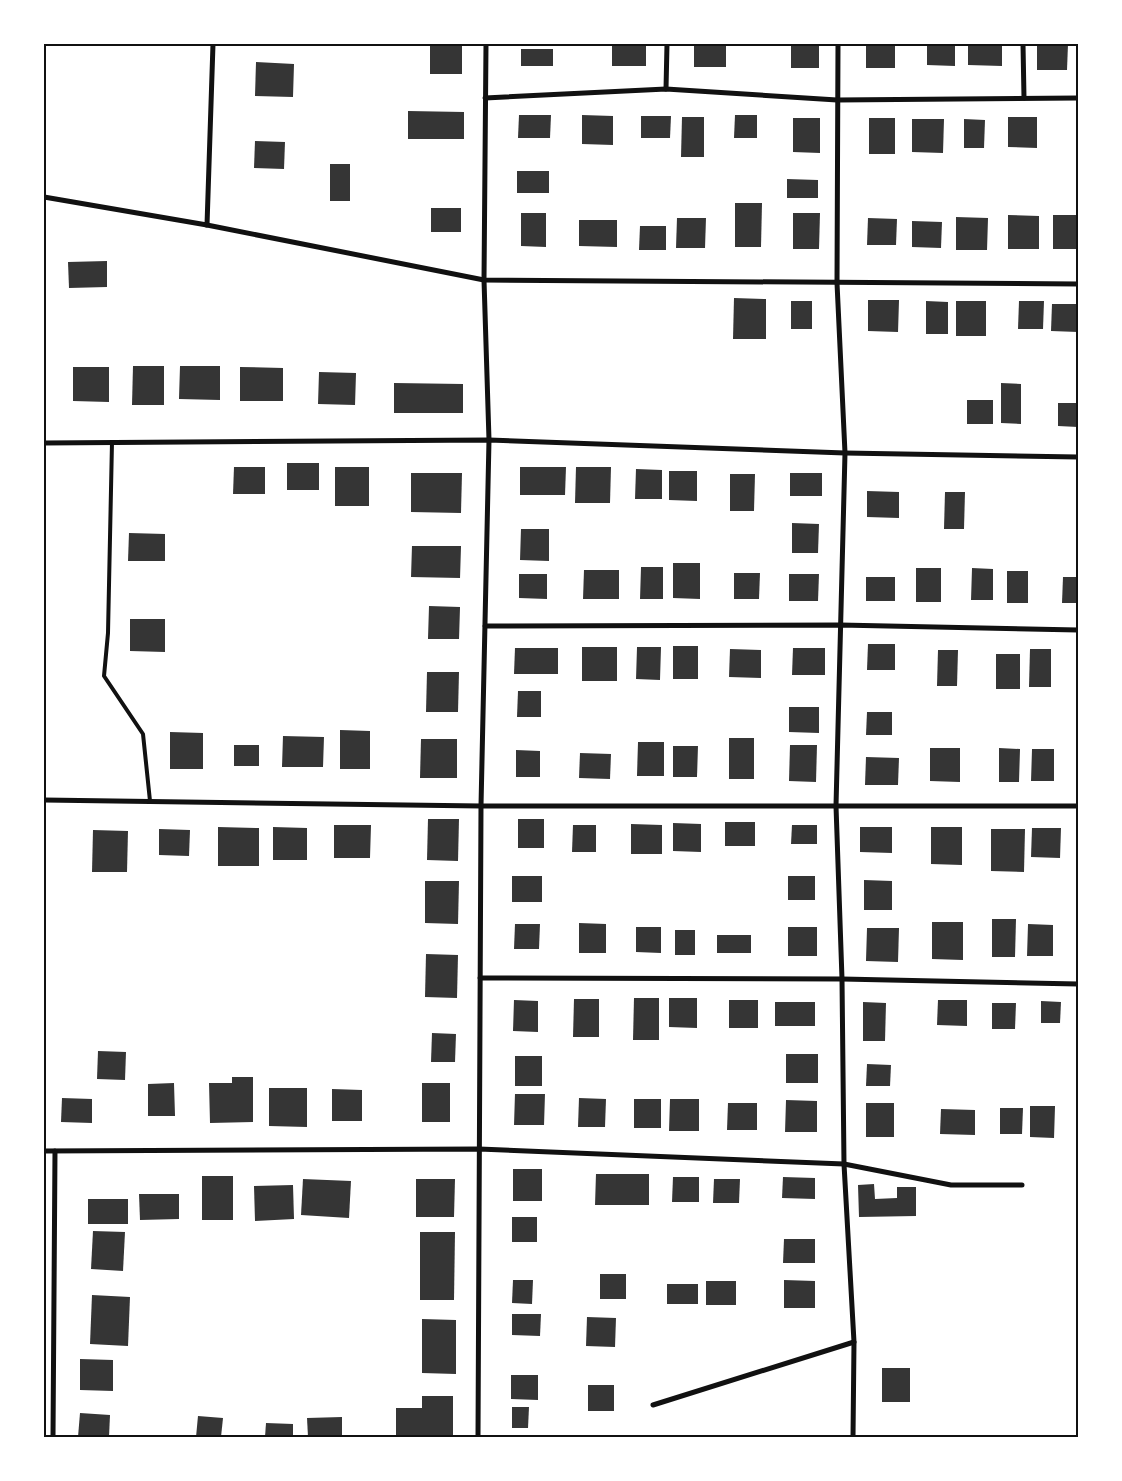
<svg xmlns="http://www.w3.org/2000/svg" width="1122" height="1481" font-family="'Noto Sans',sans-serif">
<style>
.building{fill:#353535}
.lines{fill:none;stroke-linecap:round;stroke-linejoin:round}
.service{stroke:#111;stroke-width:4}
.minor{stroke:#111;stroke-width:5}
.neatline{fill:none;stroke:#111;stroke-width:2}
</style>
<rect width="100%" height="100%" fill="#fff"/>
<g class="building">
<rect x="430" y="44" width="32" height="30"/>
<rect x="612" y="44" width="34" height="22"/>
<rect x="694" y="44" width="32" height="23"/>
<rect x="791" y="44" width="28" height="24"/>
<rect x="866" y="44" width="29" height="24"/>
<path d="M927,44h28v22l-28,-1z"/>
<path d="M968,44h34v22l-34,-1z"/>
<path d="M1037,44h31l-1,26h-30z"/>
<rect x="521" y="49" width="32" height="17"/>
<path d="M256,62l38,2 -1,33 -38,-1z"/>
<path d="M408,111l56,1v27h-56z"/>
<path d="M519,115h32l-1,23h-32z"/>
<path d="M582,115l31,1v29l-31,-1z"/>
<path d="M735,115h22v23h-23z"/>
<path d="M641,116h30l-1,22h-29z"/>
<path d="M682,117h22v40h-23z"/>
<path d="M1008,117h29v31l-29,-1z"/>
<path d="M793,118h27v35l-27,-1z"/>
<rect x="869" y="118" width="26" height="36"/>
<path d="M912,119h32l-1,34 -31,-1z"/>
<path d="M964,119l21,1 -1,28h-20z"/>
<path d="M255,141l30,1 -1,27 -30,-1z"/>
<rect x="330" y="164" width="20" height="37"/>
<rect x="517" y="171" width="32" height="22"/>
<path d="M787,179l31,1v18h-31z"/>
<path d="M735,203h27l-1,44h-26z"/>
<rect x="431" y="208" width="30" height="24"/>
<path d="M521,213h25v34l-25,-1z"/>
<path d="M793,213h27l-1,36h-26z"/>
<path d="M1008,215l31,1v33h-31z"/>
<rect x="1053" y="215" width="25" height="34"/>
<path d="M956,217l32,1 -1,32h-31z"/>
<path d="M677,218h29l-1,30h-29z"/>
<path d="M868,218l29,1 -1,26h-29z"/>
<path d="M579,220h38v27l-38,-1z"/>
<path d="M912,221l30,1 -1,26 -29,-1z"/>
<path d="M640,226h26v24h-27z"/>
<path d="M107,261v26l-38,1 -1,-26z"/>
<path d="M734,298l32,1v40h-33z"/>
<path d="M868,300h31l-1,32 -30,-1z"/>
<rect x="791" y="301" width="21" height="28"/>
<path d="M926,301l22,1v32h-22z"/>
<rect x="956" y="301" width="30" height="35"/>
<path d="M1019,301h25l-1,28h-25z"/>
<path d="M1052,304h26v28l-27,-1z"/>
<path d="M133,366h31v39h-32z"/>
<path d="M180,366h40v34l-41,-1z"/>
<path d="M73,367h36v35l-36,-1z"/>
<path d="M240,367l43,1v33h-43z"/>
<path d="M319,372l37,1 -1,32 -37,-1z"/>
<path d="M394,383l69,1v29h-69z"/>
<path d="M1001,383l20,1v40l-20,-1z"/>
<rect x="967" y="400" width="26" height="24"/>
<path d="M1058,403h20v24l-20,-1z"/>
<rect x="287" y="463" width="32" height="27"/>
<path d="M234,467h31v27h-32z"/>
<rect x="335" y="467" width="34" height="39"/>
<path d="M520,467h46l-1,28h-45z"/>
<path d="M576,467h35l-1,36h-35z"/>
<path d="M636,469l26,1v29h-27z"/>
<path d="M669,471h28v30l-28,-1z"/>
<path d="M411,473h51l-1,40 -50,-1z"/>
<rect x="790" y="473" width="32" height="23"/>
<path d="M730,474h25l-1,37h-24z"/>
<path d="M867,491l32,1v26l-32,-1z"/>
<path d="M945,492h20l-1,37h-20z"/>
<path d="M792,523l27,1 -1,29h-26z"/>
<path d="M521,529h28v32l-29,-1z"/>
<path d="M129,533l36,1v27h-37z"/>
<path d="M412,546h49l-1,32 -49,-1z"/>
<path d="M673,563h27v36l-27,-1z"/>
<path d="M641,567h22v32h-23z"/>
<rect x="916" y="568" width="25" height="34"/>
<path d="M972,568l21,1v31h-22z"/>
<path d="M584,570h35v29h-36z"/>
<rect x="1007" y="571" width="21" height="32"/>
<path d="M734,573h26l-1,26h-25z"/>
<path d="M519,574h28v25l-28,-1z"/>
<path d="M789,574h30l-1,27h-29z"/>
<rect x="866" y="577" width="29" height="24"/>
<path d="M1063,577h15v26h-16z"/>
<path d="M429,606l31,1 -1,32h-31z"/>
<path d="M130,619h35v33l-35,-1z"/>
<path d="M868,644h27v26h-28z"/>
<rect x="673" y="646" width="25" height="33"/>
<rect x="582" y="647" width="35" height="34"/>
<path d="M637,647h24l-1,33 -24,-1z"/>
<path d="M515,648h43v26h-44z"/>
<path d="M793,648h32v27h-33z"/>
<path d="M730,649l31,1v28l-32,-1z"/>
<path d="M1030,649h21v38h-22z"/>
<path d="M938,650h20l-1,36h-20z"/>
<rect x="996" y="654" width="24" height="35"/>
<path d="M427,672h32l-1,40h-32z"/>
<path d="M518,691h23v26h-24z"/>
<path d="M789,707h30v26l-30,-1z"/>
<path d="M867,712h25v23h-26z"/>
<path d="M340,730l30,1v38h-30z"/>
<path d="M170,732l33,1v36h-33z"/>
<path d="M283,736l41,1 -1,30h-41z"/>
<rect x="729" y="738" width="25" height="41"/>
<path d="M421,739h36v39h-37z"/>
<path d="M638,742h26v34h-27z"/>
<rect x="234" y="745" width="25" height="21"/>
<path d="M790,745h27l-1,37 -27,-1z"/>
<path d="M673,746h25l-1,31h-24z"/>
<path d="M930,748h30v34l-30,-1z"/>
<path d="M999,748l21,1 -1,33h-20z"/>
<path d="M1032,749h22v32h-23z"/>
<path d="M516,750l24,1v26h-24z"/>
<path d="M580,753l31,1 -1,25 -31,-1z"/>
<path d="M866,757l33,1 -1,27h-33z"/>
<path d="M428,819h31l-1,42 -31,-1z"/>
<rect x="518" y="819" width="26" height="29"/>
<rect x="725" y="822" width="30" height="24"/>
<path d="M673,823l28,1v28l-28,-1z"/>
<path d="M631,824l31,1v29h-31z"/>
<path d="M334,825h37l-1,33h-36z"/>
<path d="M573,825h23v27h-24z"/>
<path d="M792,825h25v19h-26z"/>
<path d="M218,827l41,1v38h-41z"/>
<path d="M273,827l34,1v32h-34z"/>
<path d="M860,827h32v26l-32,-1z"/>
<path d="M931,827h31v38l-31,-1z"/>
<path d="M1032,828h29l-1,30 -29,-1z"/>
<path d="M159,829l31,1 -1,26 -30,-1z"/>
<path d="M991,829h34l-1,43 -33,-1z"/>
<path d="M93,830l35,1 -1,41h-35z"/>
<rect x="512" y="876" width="30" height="26"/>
<rect x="788" y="876" width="27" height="24"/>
<path d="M864,880l28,1v29h-28z"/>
<path d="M425,881h34l-1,43 -33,-1z"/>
<path d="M992,919h24l-1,38h-23z"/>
<path d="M932,922h31v38l-31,-1z"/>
<path d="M579,923l27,1v29h-27z"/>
<path d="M515,924h25l-1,25h-25z"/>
<path d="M1028,924l25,1v31h-26z"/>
<path d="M636,927h25v26l-25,-1z"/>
<rect x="788" y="927" width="29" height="29"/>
<path d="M867,928h32l-1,34 -32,-1z"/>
<rect x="675" y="930" width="20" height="25"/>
<rect x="717" y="935" width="34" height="18"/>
<path d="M426,954l32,1 -1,43 -32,-1z"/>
<path d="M634,998h25v42h-26z"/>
<path d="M669,998h28v30l-28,-1z"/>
<path d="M574,999h25v38h-26z"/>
<path d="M514,1000l24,1v31l-25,-1z"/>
<rect x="729" y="1000" width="29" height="28"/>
<path d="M938,1000h29v26l-30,-1z"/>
<path d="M1041,1001l20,1 -1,21h-19z"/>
<rect x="775" y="1002" width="40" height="24"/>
<path d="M863,1002l23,1 -1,38h-22z"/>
<path d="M992,1003h24l-1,26h-23z"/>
<path d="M432,1033l24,1 -1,28h-24z"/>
<path d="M98,1051l28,1 -1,28 -28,-1z"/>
<rect x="786" y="1054" width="32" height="29"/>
<rect x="515" y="1056" width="27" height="30"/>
<path d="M867,1064l24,1 -1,21h-24z"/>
<path d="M232,1077h21v45l-43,1 -1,-40h23z"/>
<path d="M174,1083l1,33h-27v-32z"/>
<rect x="422" y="1083" width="28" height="39"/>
<path d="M269,1088h38v39l-38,-1z"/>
<path d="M332,1089l30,1v31h-30z"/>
<path d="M515,1094h30l-1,31h-30z"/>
<path d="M62,1098l30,1v24l-31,-1z"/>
<path d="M579,1098l27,1 -1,28h-27z"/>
<rect x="634" y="1099" width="27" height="29"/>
<path d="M670,1099h29v32h-30z"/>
<path d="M786,1100l31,1v31h-32z"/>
<path d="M728,1103h29v27h-30z"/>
<rect x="866" y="1103" width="28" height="34"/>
<path d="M1030,1106h25l-1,32 -24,-1z"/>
<path d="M1000,1108h23l-1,26h-22z"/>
<path d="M941,1109l34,1v25l-35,-1z"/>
<rect x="513" y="1169" width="29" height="32"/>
<path d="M596,1174h53v31h-54z"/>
<rect x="202" y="1176" width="31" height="44"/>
<path d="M673,1177h26v25h-27z"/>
<path d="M783,1177l32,1v21l-33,-1z"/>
<path d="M303,1179l48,2 -2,37 -48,-3z"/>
<path d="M416,1179h39l-1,38h-38z"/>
<path d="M714,1179h26l-1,24h-26z"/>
<path d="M874,1184l1,15 22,-1v-11h19v29l-57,1 -1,-32z"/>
<path d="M293,1185l1,34 -39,2 -1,-35z"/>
<path d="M139,1194h40v25l-39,1z"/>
<rect x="88" y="1199" width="40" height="25"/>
<rect x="512" y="1217" width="25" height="25"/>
<path d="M93,1231l32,1 -2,39 -32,-2z"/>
<path d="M420,1232h35l-1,68h-34z"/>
<path d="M784,1239h31v24h-32z"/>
<rect x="600" y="1274" width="26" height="25"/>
<path d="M513,1280h20l-1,24 -20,-1z"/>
<path d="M784,1280l31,1v27h-31z"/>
<rect x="706" y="1281" width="30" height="24"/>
<rect x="667" y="1284" width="31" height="20"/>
<path d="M92,1295l38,2 -2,49 -38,-2z"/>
<path d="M512,1314h29l-1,22 -28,-1z"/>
<path d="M587,1317l29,1 -1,29 -29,-1z"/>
<path d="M422,1319l34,1v54l-34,-1z"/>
<path d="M80,1359l33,1v31l-33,-1z"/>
<rect x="882" y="1368" width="28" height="34"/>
<path d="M511,1375h27v25l-27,-1z"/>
<rect x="588" y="1385" width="26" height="26"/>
<path d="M422,1396h31v41h-57v-29h26z"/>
<path d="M512,1407h17l-1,21h-16z"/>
<path d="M80,1413l30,2 -1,22h-31z"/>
<path d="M198,1416l25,2 -2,19h-25z"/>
<path d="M342,1417v20h-34l-1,-19z"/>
<path d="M266,1423l27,1v13h-28z"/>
</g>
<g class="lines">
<path class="service" d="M112,442l-4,191 -4,43 39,58 7,67"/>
<g class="minor">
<path d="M838,44l-1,239 8,170 -9,353 6,173 2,185 10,178 -1,95"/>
<path d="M1023,44l1,54"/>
<path d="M666,89l1,-45"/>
<path d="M485,98l181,-9 171,11 241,-2"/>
<path d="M44,197l163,28 277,55 594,4"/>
<path d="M207,225l6,-181"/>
<path d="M44,443l445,-3 356,13 233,4"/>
<path d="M485,626l355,-1 238,5"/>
<path d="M44,800l437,6h597"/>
<path d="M480,978l362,1 236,5"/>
<path d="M44,1151l435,-2 365,15 107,21h71"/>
<path d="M653,1405l201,-63"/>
<path d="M53,1437l2,-286"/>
<path d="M478,1437l3,-631 8,-366 -5,-160 2,-236"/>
</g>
</g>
<rect width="1122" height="1481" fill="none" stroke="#ffffff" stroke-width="90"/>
<rect x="45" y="45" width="1032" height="1391" class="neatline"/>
</svg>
